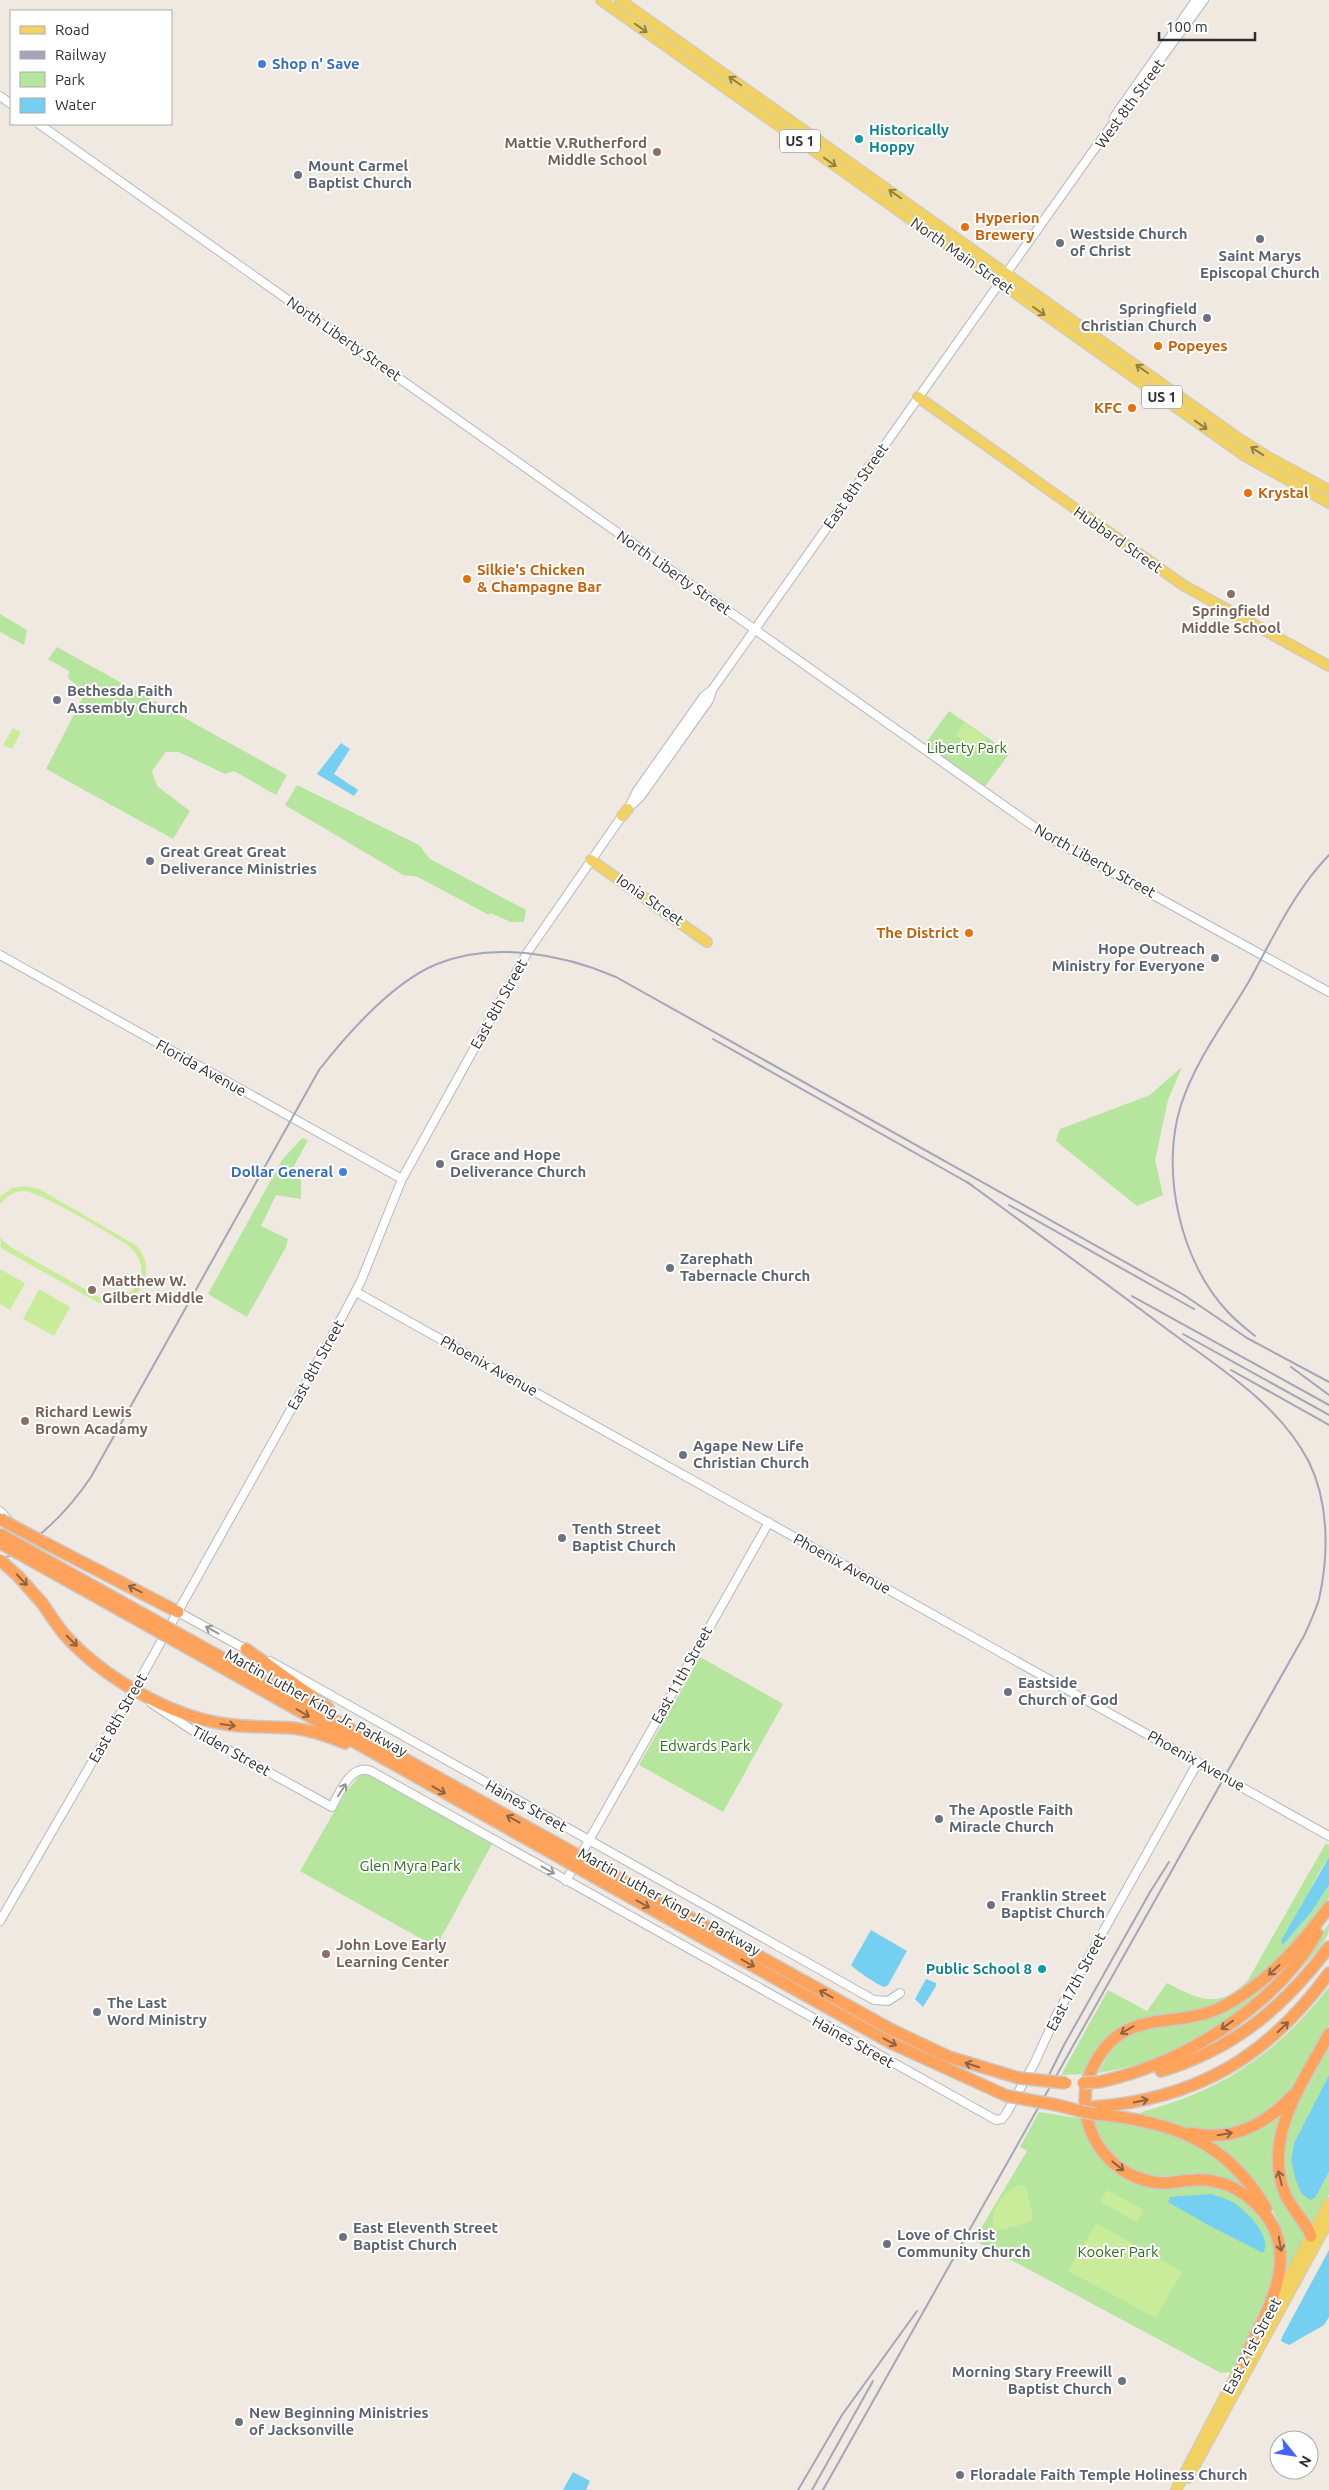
<svg xmlns="http://www.w3.org/2000/svg" width="1329" height="2490" font-family="Ubuntu,sans-serif">
<style>
.green{fill:#b6e59e}
.pitch{fill:#c9ec9a}
.water{fill:#75cff0}
.lines{fill:none;stroke-linecap:round;stroke-linejoin:round}
.minor-casing{stroke:#b4b7c1;stroke-width:10}
.major-casing{stroke:#c9c9c9;stroke-width:12}
.highway-casing{stroke:#c9c9c9;stroke-width:14}
.minor{stroke:#fff;stroke-width:8}
.major{stroke:#f2d163;stroke-width:10}
.highway{stroke:#ffa35c;stroke-width:11}
.rail{stroke:#a3a6b8;stroke-width:2}
.highway-bridge-casing{stroke:#c9c9c9;stroke-width:14;stroke-linecap:butt}
.highway-bridge{stroke:#ffa35c;stroke-width:11}
.oneway{stroke:#908048}
.oneway2{stroke:#8c6343}
.oneway3{stroke:#969696}
.shop-dot{fill:#3f7fe0;stroke:#fff;stroke-width:2}
.culture-dot{fill:#0f9aa8;stroke:#fff;stroke-width:2}
.education-dot{fill:#8d6e63;stroke:#fff;stroke-width:2}
.worship-dot{fill:#6b7280;stroke:#fff;stroke-width:2}
.food-dot{fill:#e8710a;stroke:#fff;stroke-width:2}
.labels{text-anchor:middle;stroke-width:4;stroke-linejoin:round;paint-order:stroke}
.shield{fill:#fff;stroke:#6d6d6d;stroke-width:1}
.shield-label{font-size:14px;font-weight:bold;fill:#2e2e2e}
.shop-label{font-size:15px;font-weight:bold;fill:#366cbe;stroke:#fff;text-anchor:start}
.street-label{font-size:15px;fill:#2e2e2e;stroke:#fff}
.culture-label{font-size:15px;font-weight:bold;fill:#0d838f;stroke:#fff;text-anchor:start}
.education-label{font-size:15px;font-weight:bold;fill:#785e54;stroke:#fff;text-anchor:start}
.worship-label{font-size:15px;font-weight:bold;fill:#5b616d;stroke:#fff;text-anchor:start}
.food-label{font-size:15px;font-weight:bold;fill:#c56008;stroke:#fff;text-anchor:start}
.park-label{font-size:15px;fill:#2c6e1b;stroke:#fff}
</style>
<rect width="100%" height="100%" fill="#efe9e1"/>
<g class="green">
<path d="M0,614l27,16 -3,15 -24,-13z"/>
<path d="M57,647l230,128 -11,20 -42,-24 -9,3 -46,-22h-13l-14,19 5,15 33,25 -17,28 -127,-70 39,-76 -17,-15 1,-7 -21,-12z"/>
<path d="M949,711l61,42 -25,33 -60,-42z"/>
<path d="M297,785l122,60 11,14 96,51 -2,12h-13l-21,-9 -1,2 -71,-38 -15,-2 -118,-70z"/>
<path d="M1182,1067l-14,33 -13,60 8,35 -26,11 -81,-65 4,-12 90,-34z"/>
<path d="M302,1138l6,2 -15,28 8,4v27l-25,-4 -15,31 27,13 -2,8 -39,70 -39,-23 74,-134z"/>
<path d="M700,1657l83,47 -60,108 -84,-47z"/>
<path d="M361,1774l9,2 122,68 -56,103 -136,-76 45,-78z"/>
<path d="M1326,1843l3,2v12l-11,17 -35,71 29,-34 17,-26v13l-46,59 -30,26 -47,27 -44,6 -64,37 -3,-2 -9,23 -25,1 47,-85 39,21 20,-28c32,17 53,27 81,-3z"/>
<path d="M1329,1923c0,3 0,8 -1,11 -11,22 -50,59 -70,75l57,-66z"/>
<path d="M1290,1961c-51,58 -115,101 -192,112l12,-21 -2,-2 30,-22 62,-10z"/>
<path d="M1329,1987v38l-37,67 -12,13 -44,25 -44,1 -53,-14 1,-4 5,-2c79,-21 135,-61 184,-124z"/>
<path d="M1329,2047v28l-35,68 -3,17 24,38 14,-26v22l-18,33 -17,-22 -12,-33 3,-44z"/>
<path d="M1039,2112l45,7 38,53 99,14 38,24 18,39 -6,41 -40,82 -10,1 -247,-133 53,-89 -7,-4z"/>
<path d="M1281,2112l3,2 -9,47 32,74 -19,34 -3,-2c2,-61 -33,-87 -75,-124l1,-4z"/>
<path d="M1094,2120l64,7 40,16 54,47c-37,-5 -78,-5 -114,-16 -23,-8 -39,-32 -44,-54z"/>
</g>
<g class="pitch">
<path d="M964,723l22,15 -9,12 -22,-15z"/>
<path d="M13,728l8,4 -9,17 -9,-4z"/>
<path d="M24,1186l15,3 98,57c25,32 -4,66 -40,56l-96,-54 -1,-10 12,10 87,49c34,9 58,-26 30,-51 -16,-11 -90,-55 -106,-55 -9,0 -17,6 -23,13v-8l12,-8z"/>
<path d="M0,1269l25,14 -15,27 -10,-6z"/>
<path d="M39,1289l31,18 -16,29 -31,-17z"/>
<path d="M1019,2185h6l8,31 -3,6 -29,8 -7,-1c-5,-20 9,-37 25,-44z"/>
<path d="M1107,2190l37,20 -7,12 -37,-20z"/>
<path d="M1096,2223l86,49 -26,46 -88,-47z"/>
</g>
<g class="water">
<path d="M341,743l9,6 -16,25 24,16 -4,6 -37,-22z"/>
<path d="M1329,1857v28l-17,26 -29,34 -2,-4z"/>
<path d="M871,1930l36,21 -19,34 -4,2c-8,-3 -27,-16 -33,-22z"/>
<path d="M926,1979l10,4v3l-13,21 -8,-8z"/>
<path d="M1329,2075v97l-14,26 -5,2 -8,-6 -6,-13 -5,-21 3,-17z"/>
<path d="M1211,2194c9,3 18,5 26,11 11,8 36,33 26,48l-55,-28 -40,-23 2,-5z"/>
<path d="M1329,2250v67l-5,8 -35,20 -8,-4 1,-4z"/>
<path d="M573,2472l17,9 -4,9h-23z"/>
</g>
<g class="lines">
<g class="minor-casing">
<g id="minor">
<path d="M0,96l11,8"/>
<path d="M1114,117l82,-117"/>
<path d="M39,124l1011,714 279,154"/>
<path d="M870,466l218,-308 116,-158"/>
<path d="M633,804l8,-8 68,-96 3,-10"/>
<path d="M628,809l9,-18 67,-95 8,-6 152,-215"/>
<path d="M0,955l402,224"/>
<path d="M356,1292l973,544"/>
<path d="M0,1511l10,11 -2,8 -8,7"/>
<path d="M178,1612l71,39"/>
<path d="M270,1661l604,339 14,1 12,-8"/>
<path d="M151,1703l41,27 140,77c7,-14 19,-44 39,-36l625,349 6,-1 4,-5 28,-50 23,-50 141,-252"/>
<path d="M566,1881l203,-359"/>
<path d="M0,1921l138,-238 194,-347 29,-55 41,-102 125,-226 95,-137"/>
</g>
</g>
<g class="major-casing">
<g id="major">
<path d="M601,0l644,456 84,47"/>
<path d="M620,0l618,438 30,19 61,33"/>
<path d="M918,397l265,188 146,81"/>
<path d="M864,475l6,-9"/>
<path d="M622,816l6,-7"/>
<path d="M591,860l116,82"/>
<path d="M1272,2308l57,-105"/>
<path d="M1188,2478l141,-258"/>
<path d="M1176,2490l69,-132"/>
</g>
</g>
<g class="highway-casing">
<g id="highway">
<path d="M45,1543l133,69"/>
<path d="M42,1603c7,10 14,21 22,31 37,42 105,82 161,90 22,4 46,2 68,4 18,2 35,8 52,15"/>
<path d="M188,1639l368,204"/>
<path d="M184,1646l366,206"/>
<path d="M246,1649l82,59"/>
<path d="M606,1871l286,159 57,27 70,21"/>
<path d="M601,1881l290,162 116,53"/>
<path d="M1161,2071c73,-22 123,-64 168,-124"/>
<path d="M1099,2082c83,-18 175,-74 218,-149"/>
<path d="M1057,2105l23,6"/>
<path d="M1093,2107c104,-8 175,-50 236,-134"/>
<path d="M1094,2114c76,7 131,25 172,94"/>
<path d="M1191,2133c40,9 74,-8 101,-37"/>
<path d="M1311,2236c-5,-15 -20,-27 -26,-42 -23,-57 18,-112 44,-160"/>
<path d="M1242,2364c23,-52 65,-110 15,-159 -14,-14 -33,-24 -53,-25 -13,-1 -25,2 -38,3 -33,0 -61,-20 -74,-49 -8,-19 -10,-44 -1,-63 31,-69 83,-38 135,-66 43,-24 74,-59 103,-98"/>
</g>
</g>
<use href="#minor" class="minor"/>
<use href="#major" class="major"/>
<use href="#highway" class="highway"/>
<g class="rail">
<path d="M713,1039l259,146"/>
<path d="M1009,1205l185,104"/>
<path d="M1132,1296l197,109"/>
<path d="M1183,1334l146,81"/>
<path d="M1255,1336c-10,-8 -20,-16 -28,-25 -47,-50 -67,-141 -46,-206 14,-44 44,-83 67,-122 24,-43 46,-92 81,-128"/>
<path d="M1291,1367l38,28"/>
<path d="M1231,1370l98,55"/>
<path d="M0,1561c37,-19 68,-50 91,-84l228,-407c29,-37 74,-88 118,-106 56,-23 126,-10 179,13l568,318 63,43 82,44"/>
<path d="M1049,2075l15,-30 86,-153 19,-30"/>
<path d="M798,2490l44,-75 75,-104"/>
<path d="M812,2490l61,-109"/>
<path d="M823,2490l482,-856c5,-12 11,-24 14,-35 10,-44 10,-96 -10,-137 -30,-59 -93,-96 -145,-135 -65,-49 -131,-97 -197,-145"/>
</g>
<g class="highway-bridge-casing">
<g id="highway-bridge">
<path d="M0,1519l45,24"/>
<path d="M0,1534l188,105"/>
<path d="M0,1543l184,103"/>
<path d="M0,1560l18,16 24,27"/>
<path d="M556,1843l50,28"/>
<path d="M550,1852l51,29"/>
<path d="M1019,2078l47,5"/>
<path d="M1083,2083l14,-1"/>
<path d="M1007,2096l50,9"/>
<path d="M1080,2111l14,3"/>
</g>
</g>
<use href="#highway-bridge" class="highway-bridge"/>
</g>
<defs><path id="oneway-shaft" d="M-6 0H5M1.5-3L5.5 0L1.5 3" fill="none" stroke-width="1.6" stroke-linecap="round" stroke-linejoin="round" transform="scale(1.25)"/></defs>
<g class="oneway">
<use href="#oneway-shaft" transform="translate(641 28) rotate(35)"/>
<use href="#oneway-shaft" transform="translate(735 81) rotate(-145)"/>
<use href="#oneway-shaft" transform="translate(830 162) rotate(35)"/>
<use href="#oneway-shaft" transform="translate(895 194) rotate(-145)"/>
<use href="#oneway-shaft" transform="translate(1039 311) rotate(35)"/>
<use href="#oneway-shaft" transform="translate(1142 369) rotate(-145)"/>
<use href="#oneway-shaft" transform="translate(1201 425) rotate(36)"/>
<use href="#oneway-shaft" transform="translate(1257 451) rotate(-147)"/>
</g>
<g class="oneway2">
<use href="#oneway-shaft" transform="translate(22 1580) rotate(47)"/>
<use href="#oneway-shaft" transform="translate(135 1589) rotate(-153)"/>
<use href="#oneway-shaft" transform="translate(72 1641) rotate(45)"/>
<use href="#oneway-shaft" transform="translate(303 1713) rotate(30)"/>
<use href="#oneway-shaft" transform="translate(228 1725) rotate(8)"/>
<use href="#oneway-shaft" transform="translate(439 1790) rotate(29)"/>
<use href="#oneway-shaft" transform="translate(513 1819) rotate(-151)"/>
<use href="#oneway-shaft" transform="translate(643 1904) rotate(29)"/>
<use href="#oneway-shaft" transform="translate(748 1963) rotate(29)"/>
<use href="#oneway-shaft" transform="translate(1274 1970) rotate(138)"/>
<use href="#oneway-shaft" transform="translate(826 1994) rotate(-151)"/>
<use href="#oneway-shaft" transform="translate(1227 2025) rotate(144)"/>
<use href="#oneway-shaft" transform="translate(1283 2027) rotate(-44)"/>
<use href="#oneway-shaft" transform="translate(1127 2030) rotate(150)"/>
<use href="#oneway-shaft" transform="translate(890 2042) rotate(28)"/>
<use href="#oneway-shaft" transform="translate(972 2065) rotate(-162)"/>
<use href="#oneway-shaft" transform="translate(1141 2101) rotate(-12)"/>
<use href="#oneway-shaft" transform="translate(1225 2134) rotate(-9)"/>
<use href="#oneway-shaft" transform="translate(1118 2166) rotate(39)"/>
<use href="#oneway-shaft" transform="translate(1280 2178) rotate(-104)"/>
<use href="#oneway-shaft" transform="translate(1280 2244) rotate(80)"/>
</g>
<g class="oneway3">
<use href="#oneway-shaft" transform="translate(212 1630) rotate(-151)"/>
<use href="#oneway-shaft" transform="translate(342 1790) rotate(-57)"/>
<use href="#oneway-shaft" transform="translate(548 1870) rotate(29)"/>
</g>
<g class="shop-dot">
<circle cx="262" cy="64" r="5"/>
<circle cx="343" cy="1172" r="5"/>
</g>
<g class="culture-dot">
<circle cx="859" cy="139" r="5"/>
<circle cx="1042" cy="1969" r="5"/>
</g>
<g class="education-dot">
<circle cx="657" cy="152" r="5"/>
<circle cx="1231" cy="594" r="5"/>
<circle cx="92" cy="1290" r="5"/>
<circle cx="25" cy="1421" r="5"/>
<circle cx="326" cy="1954" r="5"/>
</g>
<g class="worship-dot">
<circle cx="298" cy="175" r="5"/>
<circle cx="1260" cy="239" r="5"/>
<circle cx="1060" cy="243" r="5"/>
<circle cx="1207" cy="318" r="5"/>
<circle cx="57" cy="700" r="5"/>
<circle cx="150" cy="861" r="5"/>
<circle cx="1215" cy="958" r="5"/>
<circle cx="440" cy="1164" r="5"/>
<circle cx="670" cy="1268" r="5"/>
<circle cx="683" cy="1455" r="5"/>
<circle cx="562" cy="1538" r="5"/>
<circle cx="1008" cy="1692" r="5"/>
<circle cx="939" cy="1819" r="5"/>
<circle cx="991" cy="1905" r="5"/>
<circle cx="97" cy="2012" r="5"/>
<circle cx="343" cy="2237" r="5"/>
<circle cx="887" cy="2244" r="5"/>
<circle cx="1122" cy="2381" r="5"/>
<circle cx="239" cy="2422" r="5"/>
<circle cx="960" cy="2475" r="5"/>
</g>
<g class="food-dot">
<circle cx="965" cy="227" r="5"/>
<circle cx="1158" cy="346" r="5"/>
<circle cx="1132" cy="408" r="5"/>
<circle cx="1248" cy="493" r="5"/>
<circle cx="467" cy="579" r="5"/>
<circle cx="969" cy="933" r="5"/>
</g>
<g class="labels">
<g class="shield">
<rect x="780" y="129.5" width="40" height="23" rx="4"/>
<rect x="1142" y="385.5" width="40" height="23" rx="4"/>
</g>
<g class="shield-label">
<text x="800" y="146">US 1</text>
<text x="1162" y="402">US 1</text>
</g>
<g class="shop-label">
<text x="272" y="69">Shop n' Save</text>
<text x="333" y="1177" text-anchor="end">Dollar General</text>
</g>
<g class="street-label">
<text transform="translate(1130 104) rotate(-54)" y="5">West 8th Street</text>
<text transform="translate(962 256) rotate(35)" y="5">North Main Street</text>
<text transform="translate(344 339) rotate(35)" y="5">North Liberty Street</text>
<text transform="translate(856 486) rotate(-55)" y="5">East 8th Street</text>
<text transform="translate(1118 540) rotate(35)" y="5">Hubbard Street</text>
<text transform="translate(674 573) rotate(35)" y="5">North Liberty Street</text>
<text transform="translate(1095 861) rotate(29)" y="5">North Liberty Street</text>
<text transform="translate(650 900) rotate(35)" y="5">Ionia Street</text>
<text transform="translate(499 1004) rotate(-61)" y="5">East 8th Street</text>
<text transform="translate(201 1068) rotate(29)" y="5">Florida Avenue</text>
<text transform="translate(316 1365) rotate(-61)" y="5">East 8th Street</text>
<text transform="translate(489 1366) rotate(29)" y="5">Phoenix Avenue</text>
<text transform="translate(842 1564) rotate(29)" y="5">Phoenix Avenue</text>
<text transform="translate(682 1675) rotate(-61)" y="5">East 11th Street</text>
<text transform="translate(316 1703) rotate(29)" y="5">Martin Luther King Jr. Parkway</text>
<text transform="translate(118 1718) rotate(-60)" y="5">East 8th Street</text>
<text transform="translate(231 1751) rotate(29)" y="5">Tilden Street</text>
<text transform="translate(1196 1761) rotate(29)" y="5">Phoenix Avenue</text>
<text transform="translate(526 1806) rotate(29)" y="5">Haines Street</text>
<text transform="translate(669 1902) rotate(29)" y="5">Martin Luther King Jr. Parkway</text>
<text transform="translate(1076 1982) rotate(-62)" y="5">East 17th Street</text>
<text transform="translate(853 2042) rotate(29)" y="5">Haines Street</text>
<text transform="translate(1252 2346) rotate(-62)" y="5">East 21st Street</text>
</g>
<g class="culture-label">
<text x="869" y="135">Historically<tspan x="869" dy="17">Hoppy</tspan></text>
<text x="1032" y="1974" text-anchor="end">Public School 8</text>
</g>
<g class="education-label">
<text x="647" y="148" text-anchor="end">Mattie V.Rutherford<tspan x="647" dy="17">Middle School</tspan></text>
<text x="1231" y="616" text-anchor="middle">Springfield<tspan x="1231" dy="17">Middle School</tspan></text>
<text x="102" y="1286">Matthew W.<tspan x="102" dy="17">Gilbert Middle</tspan></text>
<text x="35" y="1417">Richard Lewis<tspan x="35" dy="17">Brown Acadamy</tspan></text>
<text x="336" y="1950">John Love Early<tspan x="336" dy="17">Learning Center</tspan></text>
</g>
<g class="worship-label">
<text x="308" y="171">Mount Carmel<tspan x="308" dy="17">Baptist Church</tspan></text>
<text x="1070" y="239">Westside Church<tspan x="1070" dy="17">of Christ</tspan></text>
<text x="1260" y="261" text-anchor="middle">Saint Marys<tspan x="1260" dy="17">Episcopal Church</tspan></text>
<text x="1197" y="314" text-anchor="end">Springfield<tspan x="1197" dy="17">Christian Church</tspan></text>
<text x="67" y="696">Bethesda Faith<tspan x="67" dy="17">Assembly Church</tspan></text>
<text x="160" y="857">Great Great Great<tspan x="160" dy="17">Deliverance Ministries</tspan></text>
<text x="1205" y="954" text-anchor="end">Hope Outreach<tspan x="1205" dy="17">Ministry for Everyone</tspan></text>
<text x="450" y="1160">Grace and Hope<tspan x="450" dy="17">Deliverance Church</tspan></text>
<text x="680" y="1264">Zarephath<tspan x="680" dy="17">Tabernacle Church</tspan></text>
<text x="693" y="1451">Agape New Life<tspan x="693" dy="17">Christian Church</tspan></text>
<text x="572" y="1534">Tenth Street<tspan x="572" dy="17">Baptist Church</tspan></text>
<text x="1018" y="1688">Eastside<tspan x="1018" dy="17">Church of God</tspan></text>
<text x="949" y="1815">The Apostle Faith<tspan x="949" dy="17">Miracle Church</tspan></text>
<text x="1001" y="1901">Franklin Street<tspan x="1001" dy="17">Baptist Church</tspan></text>
<text x="107" y="2008">The Last<tspan x="107" dy="17">Word Ministry</tspan></text>
<text x="353" y="2233">East Eleventh Street<tspan x="353" dy="17">Baptist Church</tspan></text>
<text x="897" y="2240">Love of Christ<tspan x="897" dy="17">Community Church</tspan></text>
<text x="1112" y="2377" text-anchor="end">Morning Stary Freewill<tspan x="1112" dy="17">Baptist Church</tspan></text>
<text x="249" y="2418">New Beginning Ministries<tspan x="249" dy="17">of Jacksonville</tspan></text>
<text x="970" y="2480">Floradale Faith Temple Holiness Church</text>
</g>
<g class="food-label">
<text x="975" y="223">Hyperion<tspan x="975" dy="17">Brewery</tspan></text>
<text x="1168" y="351">Popeyes</text>
<text x="1122" y="413" text-anchor="end">KFC</text>
<text x="1258" y="498">Krystal</text>
<text x="477" y="575">Silkie's Chicken<tspan x="477" dy="17">&amp; Champagne Bar</tspan></text>
<text x="959" y="938" text-anchor="end">The District</text>
</g>
<g class="park-label">
<text x="967" y="753">Liberty Park</text>
<text x="705" y="1751">Edwards Park</text>
<text x="410" y="1871">Glen Myra Park</text>
<text x="1118" y="2257">Kooker Park</text>
</g>
</g>
<rect x="10" y="10" width="162" height="115" fill="#ffffff" stroke="#ababab"/>
<rect x="20" y="26" width="25" height="8" fill="#f2d163" stroke="#ababab"/>
<text x="55" y="35" font-size="15" fill="#2e2e2e">Road</text>
<rect x="20" y="51" width="25" height="8" fill="#a3a6b8" stroke="#ababab"/>
<text x="55" y="60" font-size="15" fill="#2e2e2e">Railway</text>
<rect x="20" y="72" width="25" height="15" fill="#b6e59e" stroke="#ababab"/>
<text x="55" y="85" font-size="15" fill="#2e2e2e">Park</text>
<rect x="20" y="98" width="25" height="15" fill="#75cff0" stroke="#ababab"/>
<text x="55" y="110" font-size="15" fill="#2e2e2e">Water</text>
<g transform="translate(1294 2455) rotate(120)"><circle r="24" fill="#ffffff" stroke="#ababab"/>
<path d="M0-4L9 19L0 12L-9 19Z" fill="#4264fb"/>
<text y="-8" font-size="14" font-weight="bold" text-anchor="middle" fill="#2e2e2e">N</text>
</g>
<path d="M1159 32v8h96v-8" fill="none" stroke="#2e2e2e" stroke-width="2.5"/>
<text x="1166" y="32" font-size="15" fill="#2e2e2e" stroke="#ffffff" stroke-width="4" paint-order="stroke">100 m</text>
</svg>
